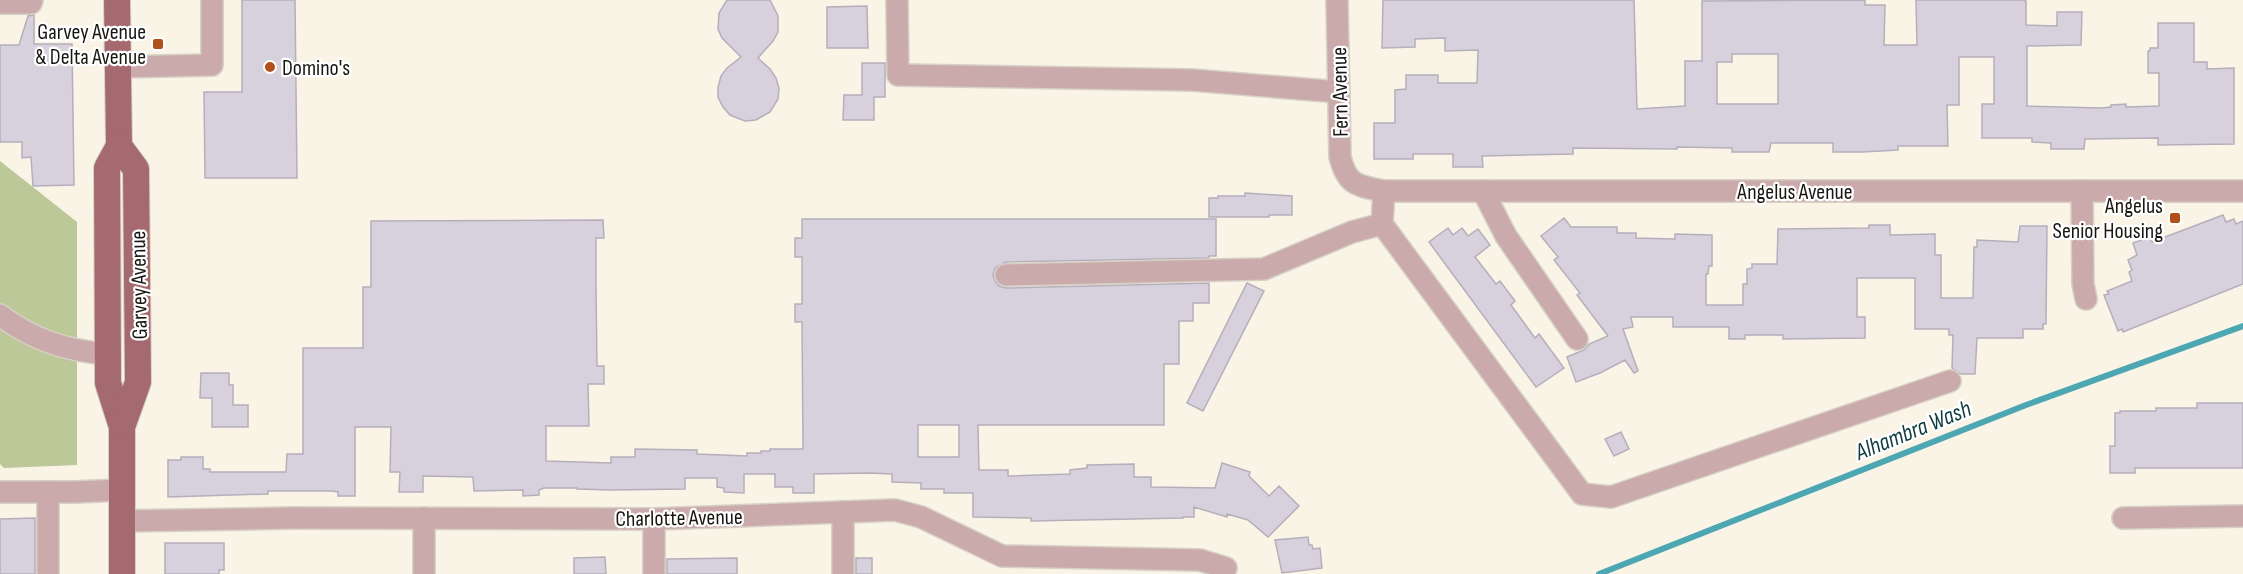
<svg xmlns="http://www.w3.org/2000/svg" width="2243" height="574" font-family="'Sofia Sans Condensed',sans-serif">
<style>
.green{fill:#bcc898}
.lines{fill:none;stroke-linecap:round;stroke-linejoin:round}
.stream{stroke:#4ca7b2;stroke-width:6}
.building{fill:#d6d1dd;stroke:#b4afbb;stroke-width:1.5;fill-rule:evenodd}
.minor-casing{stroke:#d6d0c5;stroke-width:24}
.major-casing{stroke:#d6d0c5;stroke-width:28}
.minor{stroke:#cbaaab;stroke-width:21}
.major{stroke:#a46a6f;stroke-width:26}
.poi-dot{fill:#b34f19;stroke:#fff;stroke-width:2}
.labels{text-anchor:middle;stroke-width:4.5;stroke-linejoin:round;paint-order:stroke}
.poi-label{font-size:22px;fill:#181612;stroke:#fff;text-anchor:end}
.street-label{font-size:22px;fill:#181612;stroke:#fff}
.water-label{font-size:24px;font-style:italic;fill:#113c41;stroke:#fff}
</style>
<rect width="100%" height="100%" fill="#faf4e7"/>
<path class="green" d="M0,161l77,61v243l-73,3 -4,-4z"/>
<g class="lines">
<path class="stream" d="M1599,574l427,-169 217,-79"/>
</g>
<g class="building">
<path d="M242,0h53l2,178h-92l-1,-86h38z"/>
<path d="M727,0h43l8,16v16l-5,9 -15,17 12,11 6,9 3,10 -1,11 -8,13 -14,8 -11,1 -15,-6 -7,-8 -5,-10v-10l3,-11 6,-8 14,-11 -19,-19 -4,-9 1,-16z"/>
<path d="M1383,0h251l3,109 48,-3v-45h17v-60l163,-1v5h20l-1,40h33l-1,-45h106l4,1v24l31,1v-14h25l-1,33 -54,1v60l74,2 10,-1v-2l15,-1v3l33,-1v-33h-11v-22h2v-3h8v-25h36v39h13v7l27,-1v76l-76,1v-7l-73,1 -1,10h-33v-6l-19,-1v-4h-50v-34h12v-47h-35v48h-12l1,41h-50v4l-36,2h-29v-9h-62l-2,9h-37v-4l-55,-1v2l-104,-1v6l-91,2 1,11h-30v-13h-40v5h-39v-36h21v-33l11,-1v-14h32v8h39l1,-33 -33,1v-13l-30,1v8l-33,1zM1732,54h46v50h-61v-42h15z"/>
<path d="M867,6l1,42h-41v-41z"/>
<path d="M34,15v29h38l2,141 -41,1 -2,-29 -9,1v-16h-22v-97h19l9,-29z"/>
<path d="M862,63h23v34h-11v23h-31l1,-25h18z"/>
<path d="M1245,193l47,3v19h-23v2h-60v-19h9v-2h27z"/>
<path d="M2223,215l3,7 8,-3 2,5 7,-3v63l-120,48 -1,-3 -4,2 -14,-36 5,-1 -2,-3 25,-10 -3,-9 3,-2 -4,-10 9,-5 -4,-12 17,-6 2,5z"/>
<path d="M1564,218l7,9h46v6h19v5l39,1v-5l37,1v31h-3l-1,8h-2v31h37v-21h4v-15l5,-1v-4h25l1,-35 91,-1v-3h21v10l45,-1v21h6v43h32l1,-51h3v-7l41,2 2,-16h27l-1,98h-3v5h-20v9h-46l-2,36h-15l-8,-6 1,-33h-4v-6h-34v-51h-58v39h8v21l-82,1v-4h-38v4h-16v-12h-56v-10h-42l2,10 -10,2 15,42 -4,2 -9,-13 -25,13 -24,9 -9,-25 17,-7 5,-6 19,-8 -31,-41 3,-2 -26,-33 4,-3 -17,-21z"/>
<path d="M802,219h414v37h-7v2l-203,4 -11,6 -2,7 2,6 4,5 7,2 203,-5v20h-16v18h-14v43h-15v61h-186l1,45h29v6l62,-2v-4l17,-2v-3l47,-1v13h17v10l64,1 7,-25 28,9 -1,4 20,20 10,-10 20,20 -31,31 -20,-17 -21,-6v3l-33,-10v10h-11v1l-152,3v-3l-58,-1v-24h-29v-4h-23v-6l-29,-1v-8l-23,-1 -55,1v19h-21v-6h-18v-13h-31v19l-20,-1v-4l-7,-1v-9h-32v11l-74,1 -34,-1v-1h-33l-5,2v5l-16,1v-6l-49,1 -1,-14 -50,-1v16h-24l1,-20h-10l1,-45h-36v69h-17v-4l-6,-1h-64v3l-100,3v-37h13v-3h22v12h7v3h76l1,-18h16v-106h60v-61h8v-66l232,-1 1,18h-8v48l1,80h7v18h-16l1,42h-43v35l65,2v-6h24v-8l62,1v4l50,2v-3h14v-2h9v-2h33l-1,-127h-7v-18h7v-47h-7v-19h7zM918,425h41v32h-41z"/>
<path d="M1448,228l5,7 9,-7 6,8 10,-7 12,16 -15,12 21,27 4,-3 15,20 -4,4 24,33 4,-4 25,34 -28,19 -107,-145z"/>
<path d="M1247,283l17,8 -61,120 -16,-8z"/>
<path d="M201,373h28v12h4v20h15v22h-36v-29h-12z"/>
<path d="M2197,403h46v65h-108v5h-25v-27h5v-33h5v-2h36v-3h41z"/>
<path d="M1621,432l8,17 -15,7 -9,-17z"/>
<path d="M35,518v56h-35v-55z"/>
<path d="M1308,537l1,8h3l1,4 7,-1 2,20 -40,5 -7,-33z"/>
<path d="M165,543h59v27h-5v4h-54z"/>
<path d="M605,557l1,17h-32v-16z"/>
<path d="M737,558v16h-70v-15z"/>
<rect x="856" y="558" width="16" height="16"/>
</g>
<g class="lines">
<g class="minor-casing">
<g id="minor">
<path d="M897,0l1,75 294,5 147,12"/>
<path d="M1337,0l3,157c7,28 17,29 44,34h859"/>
<path d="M0,3h31l1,-3"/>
<path d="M118,67l94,-2v-65"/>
<path d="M1384,191l-2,33 200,270 29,3 339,-116"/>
<path d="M1483,191l23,45 71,103"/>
<path d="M2082,191l1,93 3,15"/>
<path d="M1006,275l258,-6 88,-37 30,-8"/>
<path d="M0,315c33,25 67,36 108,39"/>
<path d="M0,492h75l47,-2"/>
<path d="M48,492v82"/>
<path d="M843,512v62"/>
<path d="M424,518v56"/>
<path d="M2123,518l120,-2"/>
<path d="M122,521l170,-3 362,1 241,-9 26,7 81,39 198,4 26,8"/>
<path d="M654,574v-55"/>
</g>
</g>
<g class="major-casing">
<g id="major">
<path d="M117,0l2,146 -12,22 1,215 14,44v147"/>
<path d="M119,146l17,23 2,213 -16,45"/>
</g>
</g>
<use href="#minor" class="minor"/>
<use href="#major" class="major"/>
</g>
<g class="poi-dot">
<rect x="152" y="38" width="12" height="12" rx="3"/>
<circle cx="270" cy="67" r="6"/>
<rect x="2169" y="212" width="12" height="12" rx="3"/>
</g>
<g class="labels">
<g class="poi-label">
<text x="146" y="39">Garvey Avenue<tspan x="146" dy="25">&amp; Delta Avenue</tspan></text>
<text x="282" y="75" text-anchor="start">Domino's</text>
<text x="2163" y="213">Angelus<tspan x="2163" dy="25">Senior Housing</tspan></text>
</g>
<g class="street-label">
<text transform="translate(1339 92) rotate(-91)" y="8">Fern Avenue</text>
<text x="1795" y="199">Angelus Avenue</text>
<text transform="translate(138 285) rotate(-91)" y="8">Garvey Avenue</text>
<text transform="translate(679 517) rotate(-1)" y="8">Charlotte Avenue</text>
</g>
<g class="water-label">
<text transform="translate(1913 430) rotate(-22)" y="8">Alhambra Wash</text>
</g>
</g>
</svg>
